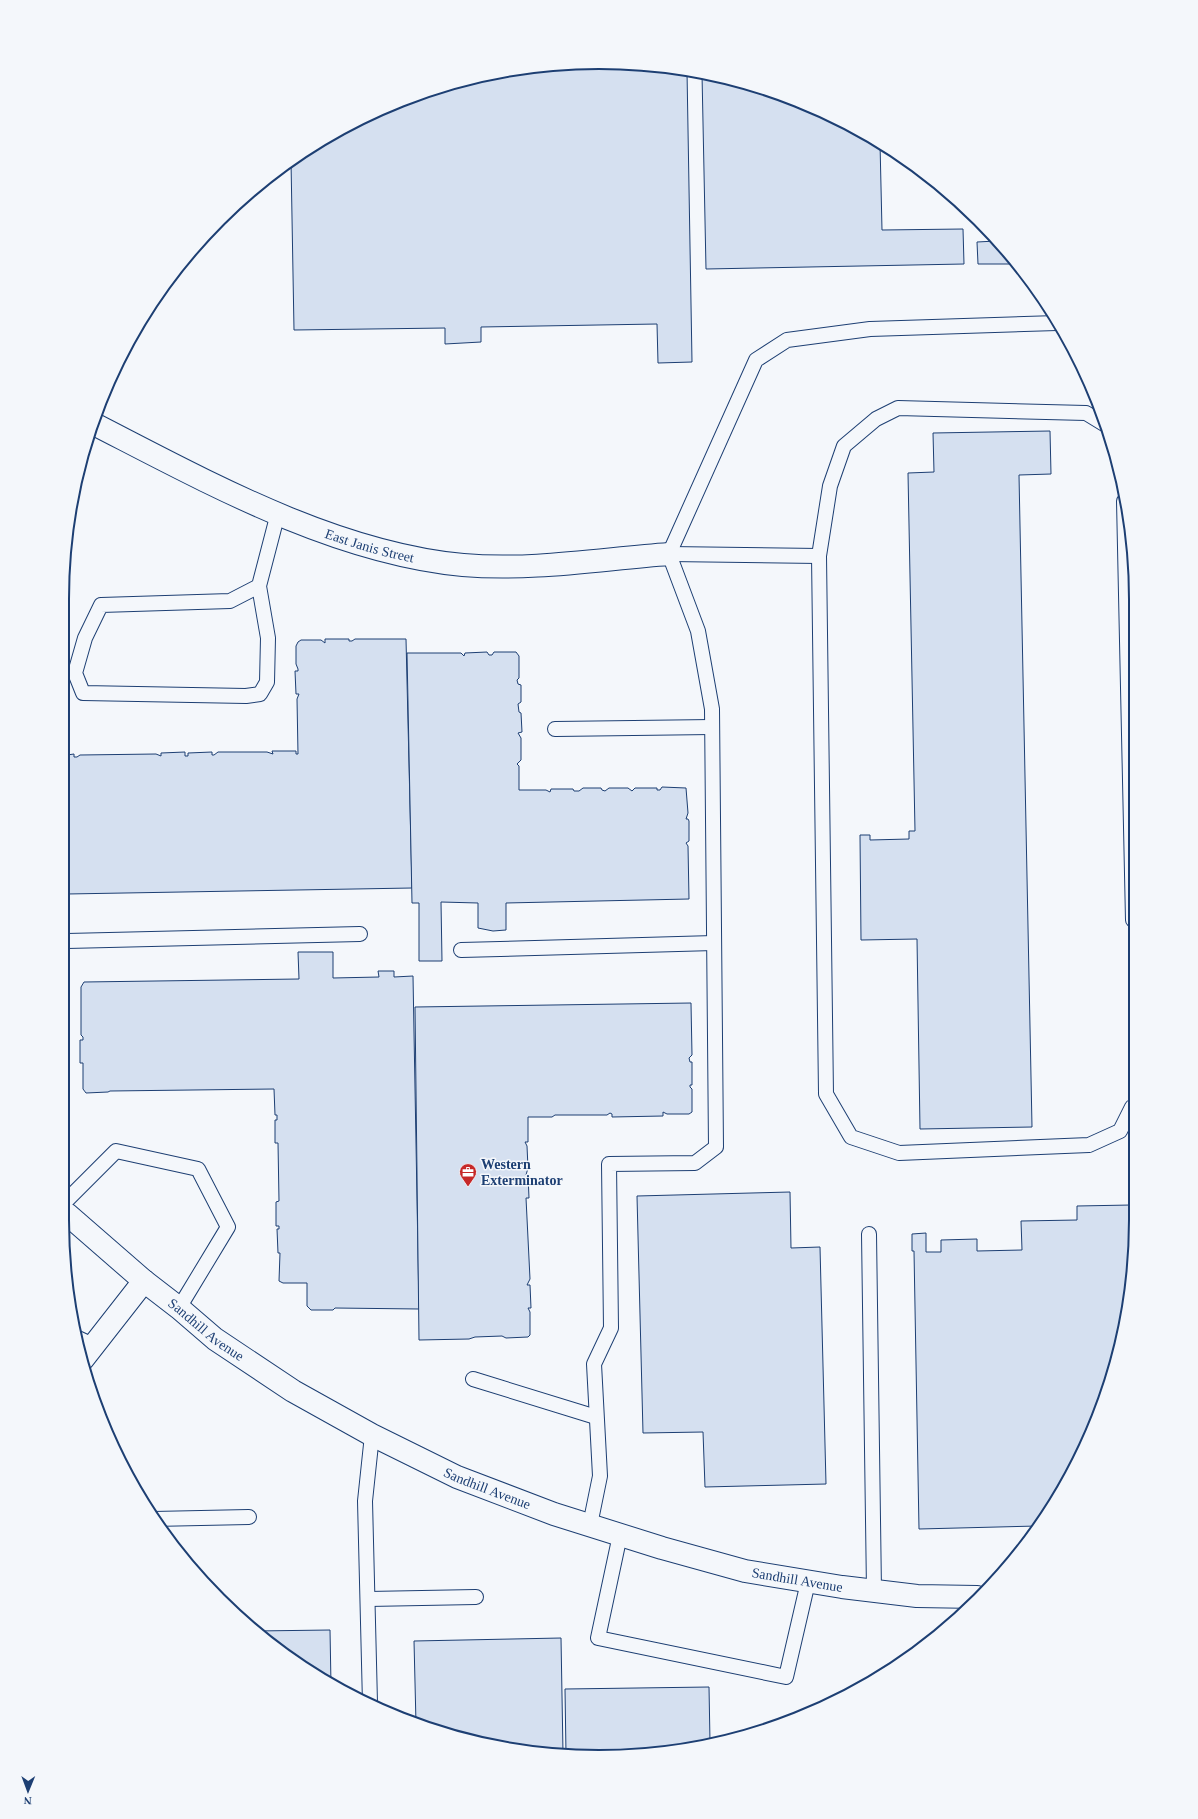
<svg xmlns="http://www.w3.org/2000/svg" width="1198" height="1819" font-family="Georgia,serif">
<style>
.building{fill:#d5e0f0;stroke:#1d3f73}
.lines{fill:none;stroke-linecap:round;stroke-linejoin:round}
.service-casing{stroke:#1d3f73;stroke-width:16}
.minor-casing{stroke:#1d3f73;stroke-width:24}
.tertiary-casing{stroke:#1d3f73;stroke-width:24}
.service{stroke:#f4f7fb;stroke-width:14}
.minor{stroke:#f4f7fb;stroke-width:22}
.tertiary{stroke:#f4f7fb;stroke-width:22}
.labels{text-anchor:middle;stroke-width:3;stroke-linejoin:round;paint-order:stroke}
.street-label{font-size:14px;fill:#1d3f73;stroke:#f4f7fb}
.poi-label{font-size:14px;font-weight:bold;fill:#1d3f73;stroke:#f4f7fb;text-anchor:start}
.rim{fill:none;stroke:#1d3f73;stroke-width:2}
</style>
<rect width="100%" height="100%" fill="#f4f7fb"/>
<g class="building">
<path d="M564,63l105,4 18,4 5,291 -34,1 -1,-39 -176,3v15l-36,2v-16l-151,2 -3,-169 70,-44 99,-37z"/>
<path d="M702,74l69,16 96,44 13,9 2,87 81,-1 1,35 -258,5z"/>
<path d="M996,241l21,23h-39l-1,-22z"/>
<path d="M1050,431l1,43 -32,1 13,652 -112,2 -3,-190 -56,1 -1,-105h10v5l39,-1v-8h6l-7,-358 26,-1 -1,-39z"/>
<path d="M325,639h24v2h3l3,-2h51l6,249 -345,6v-139l7,-1v3h3l3,-2 76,-1 5,2v-3l24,-1v4h3v-3l24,-1v3h2l4,-3h49l6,2 -1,-3h24v3h2l-1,-55 2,-5h-3l-1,-23h3v-2l-2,-5v-18l2,-4 3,-2h20l4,3z"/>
<path d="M487,652l2,3h3l2,-3h22l3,4v22l-2,2 1,4 3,1v17l-3,2 1,8 2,1 1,19 -4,1 3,5v22l-4,4 2,2v24h27l4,2 1,-3h22l1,2h5l4,-3h18l1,2 3,1 4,-3h19l4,3 3,-3h22v2h3l2,-3 24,1 2,25 -2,6h2l1,2v20l-3,2 2,3 1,53 -183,4v27l-13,1 -15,-3v-25l-37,-1 1,59h-23v-58h-7l-5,-250h54l3,3 1,-3z"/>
<path d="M298,952h35v26l46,-1 -1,-6h16v6l19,-1 6,333 -84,-1 -2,2h-22l-4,-4v-23h-24l-4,-2 1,-28h-2l-1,-24h2v-3h-3v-24l3,-1 -1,-58h-3v-23h2v-5h-2l-1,-26 -164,2 -2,1 -22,1 -3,-4v-26h-3v-23h3v-3l-2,-2v-48l3,-5 215,-3z"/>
<path d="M691,1003l1,52 -3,3 1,4h2v23h-2v2l2,2v23l-3,2h-22l-4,-2v4l-51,1v-3l-2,-1 -3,2h-52l-3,2h-24v25h-3l2,4 1,22 -2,7h2l1,23h-3l4,81 -3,6h3l1,23h-3l2,4v23l-2,2 -22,1 -4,-2 -27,1 -6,2 -50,1 -4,-333z"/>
<path d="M790,1192l1,56 29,-1 6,237 -121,3 -2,-55 -60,1 -6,-237z"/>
<path d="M1131,1205v85l-36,136 -31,63 -27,37 -118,3 -5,-278h-2v-17l14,-1v19h15v-12l36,-1v12l45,-1 -1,-29 56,-1v-14z"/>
<path d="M330,1630l1,55 -59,-39 -17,-15z"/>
<path d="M561,1638l2,115 -69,-6 -68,-19 -10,-4 -2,-83z"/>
<path d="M709,1687l1,55 -111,15 -33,-3 -1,-65z"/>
<path d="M834,1698h8l-8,4z"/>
</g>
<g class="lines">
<g class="service-casing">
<g id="service">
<path d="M1104,424l-18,-11 -188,-5 -22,11 -32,27 -14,40 -11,70 7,538 25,43 48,16 190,-8 31,-14 12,-24"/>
<path d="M1124,501l9,419"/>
<path d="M669,554l150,2"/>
<path d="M259,586l9,52 -1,44 -7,12 -14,2 -163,-3 -8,-20 10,-35 16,-33 129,-4 29,-15 19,-73"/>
<path d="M555,729l157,-2"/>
<path d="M67,941l293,-7"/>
<path d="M461,950l253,-7"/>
<path d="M67,1200l49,-49 82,18 30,58 -49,81"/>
<path d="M869,1234l5,357"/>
<path d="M78,1338l15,7"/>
<path d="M473,1379l123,38"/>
<path d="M153,1519l96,-2"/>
<path d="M590,1525l10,-49 -6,-112 17,-36 -2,-164 86,-1 21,-16 -4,-438 -14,-78 -29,-77 87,-194 31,-20 83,-11 187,-6"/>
<path d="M620,1535l-22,103 188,39 22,-95"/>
<path d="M368,1599l108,-2"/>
<path d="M370,1703l-5,-202 7,-66"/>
</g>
</g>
<g class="minor-casing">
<g id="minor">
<path id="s1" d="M94,424c113,58 240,129 369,141 68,6 138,-6 206,-11"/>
<path d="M83,1359l61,-78"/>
</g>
</g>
<g class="tertiary-casing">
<g id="tertiary">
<path id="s2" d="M67,1214l77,67 35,27 36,31 78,52 79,44 85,42 97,37 108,34 83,23 97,16 75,9 60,1"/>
</g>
</g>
<use href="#service" class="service"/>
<use href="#minor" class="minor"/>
<use href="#tertiary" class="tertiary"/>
</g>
<defs>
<g id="office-pin" transform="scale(0.9)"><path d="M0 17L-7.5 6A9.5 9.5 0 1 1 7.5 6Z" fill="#c62828" stroke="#f4f7fb"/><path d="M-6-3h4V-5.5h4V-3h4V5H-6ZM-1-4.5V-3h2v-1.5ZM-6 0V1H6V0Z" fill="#fff"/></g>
</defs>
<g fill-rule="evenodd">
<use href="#office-pin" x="468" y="1172"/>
</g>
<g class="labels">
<g class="street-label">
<text dy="5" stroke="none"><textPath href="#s1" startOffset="302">East Janis Street</textPath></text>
<text dy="5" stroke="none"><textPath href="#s2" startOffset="181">Sandhill Avenue</textPath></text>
<text dy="5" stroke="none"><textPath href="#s2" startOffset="505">Sandhill Avenue</textPath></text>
<text dy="5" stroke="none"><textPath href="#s2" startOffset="829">Sandhill Avenue</textPath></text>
</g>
<g class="poi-label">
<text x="481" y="1169">Western<tspan x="481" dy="16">Exterminator</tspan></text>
</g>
</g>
<path d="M0 0H1198V1819H0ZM599 69H599A530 530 0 0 1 1129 599V1220A530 530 0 0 1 599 1750H599A530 530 0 0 1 69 1220V599A530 530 0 0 1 599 69Z" fill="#f4f7fb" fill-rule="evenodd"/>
<path class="rim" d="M599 69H599A530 530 0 0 1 1129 599V1220A530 530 0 0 1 599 1750H599A530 530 0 0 1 69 1220V599A530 530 0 0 1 599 69Z"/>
<g transform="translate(28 1791) rotate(181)" stroke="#f4f7fb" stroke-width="3" paint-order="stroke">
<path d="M0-3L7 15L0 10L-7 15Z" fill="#1d3f73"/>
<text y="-6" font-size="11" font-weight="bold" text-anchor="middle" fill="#1d3f73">N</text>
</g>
</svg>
